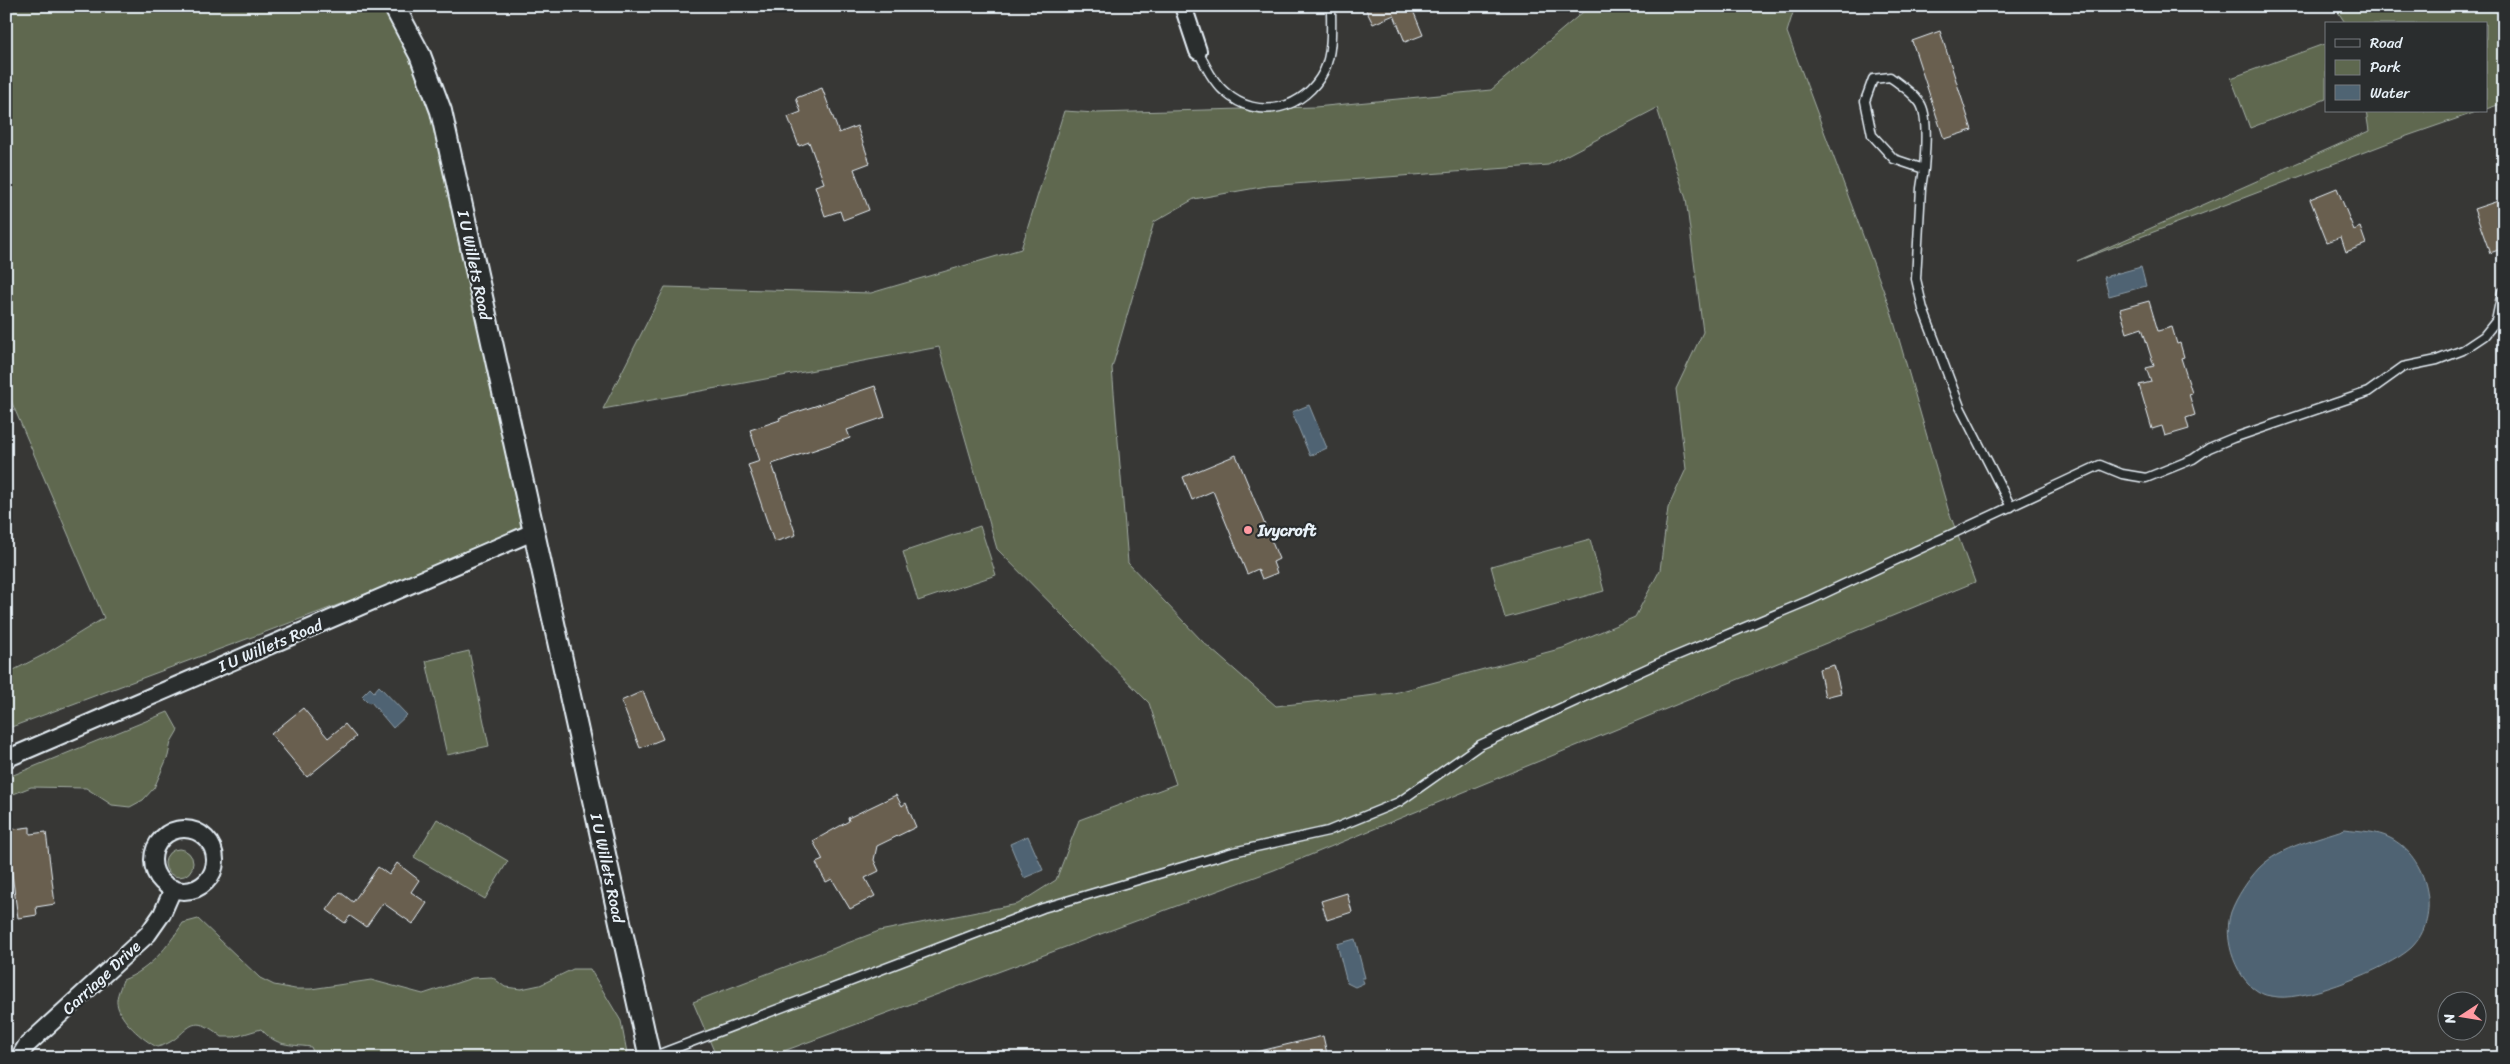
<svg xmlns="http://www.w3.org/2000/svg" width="2510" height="1064" font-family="Sriracha,sans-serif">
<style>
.green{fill:#5e684f;stroke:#a3aca4;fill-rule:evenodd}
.water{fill:#4f6473;stroke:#8c9ca8}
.building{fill:#695f50;stroke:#e8f1f8}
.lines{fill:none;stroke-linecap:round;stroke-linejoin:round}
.service-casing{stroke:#e8f1f8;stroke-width:11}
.minor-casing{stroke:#e8f1f8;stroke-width:20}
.tertiary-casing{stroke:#e8f1f8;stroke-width:24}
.service{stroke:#2a2d2e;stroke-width:8}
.minor{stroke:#2a2d2e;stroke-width:16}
.tertiary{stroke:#2a2d2e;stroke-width:20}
.poi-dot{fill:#ff9aa2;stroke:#2a2d2e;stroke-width:2}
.labels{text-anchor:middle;stroke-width:4.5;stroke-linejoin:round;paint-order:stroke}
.street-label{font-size:16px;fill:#e8f1f8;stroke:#2a2d2e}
.poi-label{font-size:16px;font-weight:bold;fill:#e8f1f8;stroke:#2a2d2e;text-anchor:start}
</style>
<rect width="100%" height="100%" fill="#373735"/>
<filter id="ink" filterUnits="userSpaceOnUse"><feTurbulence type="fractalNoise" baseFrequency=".02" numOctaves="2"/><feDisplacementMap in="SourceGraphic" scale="10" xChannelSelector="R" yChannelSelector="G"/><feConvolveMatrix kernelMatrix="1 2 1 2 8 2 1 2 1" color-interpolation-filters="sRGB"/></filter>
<g filter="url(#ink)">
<g class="green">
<path d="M6,6h388l26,49 113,477 -527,197v-55l41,-21 57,-35 -98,-229z"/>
<path d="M1590,6h205l-8,26 103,276 58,201 27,73 -701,288 -509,188h-48l-24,-56 186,-71 139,-27 38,-24 23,-60 97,-36 -27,-81 -152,-154 -58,-202 -336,62 62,-122 206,6 150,-44 43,-138 32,2 219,-6 176,-17zM1657,108l29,91 17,133 -27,57 10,80 -18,39 -8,62 -25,47 -72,31 -169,45 -118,13 -73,-64 -75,-79 -16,-195 42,-146 40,-23 73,-13 281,-21z"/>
<path d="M2334,6h162l8,20v77l-18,6v-85h-140z"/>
<path d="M2324,44l2,6v49l-76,29 -19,-50z"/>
<path d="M2366,111h113l-75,26 -327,124 292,-130z"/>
<path d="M980,526l16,49 -78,26 -15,-49z"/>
<path d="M1590,539l14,52 -99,27 -14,-52z"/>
<path d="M469,651l20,95 -42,9 -21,-94z"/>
<path d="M168,712l10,18 -7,12 -3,14 -14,32 -11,12 -13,7 -18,-2 -26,-17 -55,-1 -25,10v-19z"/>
<path d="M437,819l71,42 -23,38 -71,-42z"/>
<circle cx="179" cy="863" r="14"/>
<path d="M198,919l62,59 14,7 21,4h16l60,-9 52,14 49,-16 20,-1 13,10 16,2 19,-4 33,-16h17l31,52 7,37h-312l-5,-11c-23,-3 -34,0 -50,-18l-27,8h-12c-37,-31 -32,3 -65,10 -14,-7 -38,-27 -40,-44 -1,-6 4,-17 6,-23 28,-11 44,-33 60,-57z"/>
</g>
<g class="water">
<path d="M2141,267l5,19 -37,10 -5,-19z"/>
<path d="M1309,405l18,43 -17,8 -18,-44z"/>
<path d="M379,686l28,29 -14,13 -22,-26 -2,1 -7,-7 8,-8 4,4z"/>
<path d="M2345,829c14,2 32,2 45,9 37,18 53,79 21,110 -23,21 -103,52 -133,49 -5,-1 -11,-1 -15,-3 -27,-12 -41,-55 -32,-82 6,-16 17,-32 28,-44 22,-22 58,-29 86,-39z"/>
<path d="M1028,836l15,34 -19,8 -14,-34z"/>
<path d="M1355,939l10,39h-3l2,5 -9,4 -8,-4 -10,-39z"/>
</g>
<g class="building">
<path d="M1376,6h38l-2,2 11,27 -18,7 -11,-27 -21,9 -7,-14z"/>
<path d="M1940,31l32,99 -28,9 -32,-98z"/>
<path d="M822,88l17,45 18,-7 13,37 -16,6 15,41 -26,10 -3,-9 -15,5 -10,-30 9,-3 -15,-41 -10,4 -11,-29 13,-5 -5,-14z"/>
<path d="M2337,188l17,42 6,-3 6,17 -20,8 -5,-15 -14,5 -17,-43z"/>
<path d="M2504,199v49l-14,5 -16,-44z"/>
<path d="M2149,301l9,30 14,-4 5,17 3,-1 4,14 -3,1 11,35 -3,1 6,21 -9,3 3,11 -24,7 -3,-10 -10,3 -13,-44 12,-3 -5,-14 8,-2 -12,-38 -15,5 -7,-24z"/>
<path d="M875,386l10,31 -38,13 3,8 -78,26 24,71 -22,7 -26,-77 12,-4 -10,-31 30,-10 -1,-2z"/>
<path d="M1236,455l43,104 -6,3 4,11 -15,6 -4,-10 -11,5 -34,-83 -21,9 -9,-23z"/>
<path d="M1834,665l7,28 -16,4 -6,-28z"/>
<path d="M643,691l20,48 -23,9 -19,-47z"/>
<path d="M303,708l25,30 17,-14 11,13 -49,40 -36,-43z"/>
<path d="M896,795l6,11 4,-3 10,24 -39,19 -3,14 5,11 -14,7 10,18 -25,13 -18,-30 -6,3 -5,-9 -5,-10 7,-3 -10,-19 36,-20 -1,-3z"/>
<path d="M30,827v7l16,-2 9,72 -19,3 1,8 -19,3 -12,-88z"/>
<path d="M397,863l22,17 -8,12 16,11 -14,21 -30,-21 -17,24 -16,-11 -5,7 -18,-13 13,-18 13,10 25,-35 11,8z"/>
<path d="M1347,893l5,19 -25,8 -6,-19z"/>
<path d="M1323,1036l5,22h-76v-5z"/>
</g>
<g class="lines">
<g class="service-casing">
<g id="service">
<path d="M1198,51c7,14 15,31 27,41 33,30 80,17 99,-21 9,-19 7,-45 7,-65"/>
<path d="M1924,169c1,-15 5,-53 -4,-66 -8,-11 -19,-18 -30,-26l-17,2 -8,22 7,34 22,24 30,10 -3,19 -5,91 7,30 37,98 51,100"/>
<path d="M652,1057l391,-149 190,-56 95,-21 71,-29 81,-57 179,-82 151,-63 290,-135 22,9 24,4 47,-19 16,-11 24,-10 135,-46 35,-25 34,-7 26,-10 21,-14 12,-15 6,-29"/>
</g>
</g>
<g class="minor-casing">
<g id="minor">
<path d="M1183,6l15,45"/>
<path d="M6,759l527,-227"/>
<circle cx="184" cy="860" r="31"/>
<path d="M19,1058l7,-12 122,-112 14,-20 11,-25"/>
</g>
</g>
<g class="tertiary-casing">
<path id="tertiary" d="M394,6l26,49 21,56 209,947"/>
</g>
<use href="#service" class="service"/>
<use href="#minor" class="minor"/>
<use href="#tertiary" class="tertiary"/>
</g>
</g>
<circle class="poi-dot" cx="1248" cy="530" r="5"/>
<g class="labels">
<g class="street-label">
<text transform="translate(475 265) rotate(78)" y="6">I U Willets Road</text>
<text transform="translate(270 645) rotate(-23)" y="6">I U Willets Road</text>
<text transform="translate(608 868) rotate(78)" y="6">I U Willets Road</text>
<text transform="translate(101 977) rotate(-43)" y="6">Carriage Drive</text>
</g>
<g class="poi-label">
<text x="1258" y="536">Ivycroft</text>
</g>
</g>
<rect width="2510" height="1064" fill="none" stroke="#2a2d2e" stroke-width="25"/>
<rect x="12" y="12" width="2485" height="1039" fill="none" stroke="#e8f1f8" stroke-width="2" filter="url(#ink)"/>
<rect x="2325" y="22" width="162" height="90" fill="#2a2d2e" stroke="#767b7f"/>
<rect x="2335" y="39" width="25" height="8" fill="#2a2d2e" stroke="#767b7f"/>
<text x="2370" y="48" font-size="15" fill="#e8f1f8">Road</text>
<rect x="2335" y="60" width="25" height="15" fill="#5e684f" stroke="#767b7f"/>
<text x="2370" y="72" font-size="15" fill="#e8f1f8">Park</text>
<rect x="2335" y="85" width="25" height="15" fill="#4f6473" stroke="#767b7f"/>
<text x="2370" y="98" font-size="15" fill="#e8f1f8">Water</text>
<g transform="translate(2462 1016) rotate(258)"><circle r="24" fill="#2a2d2e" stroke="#767b7f"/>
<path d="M0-4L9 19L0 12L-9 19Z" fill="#ff9aa2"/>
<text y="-8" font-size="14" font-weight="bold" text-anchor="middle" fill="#e8f1f8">N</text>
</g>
</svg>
